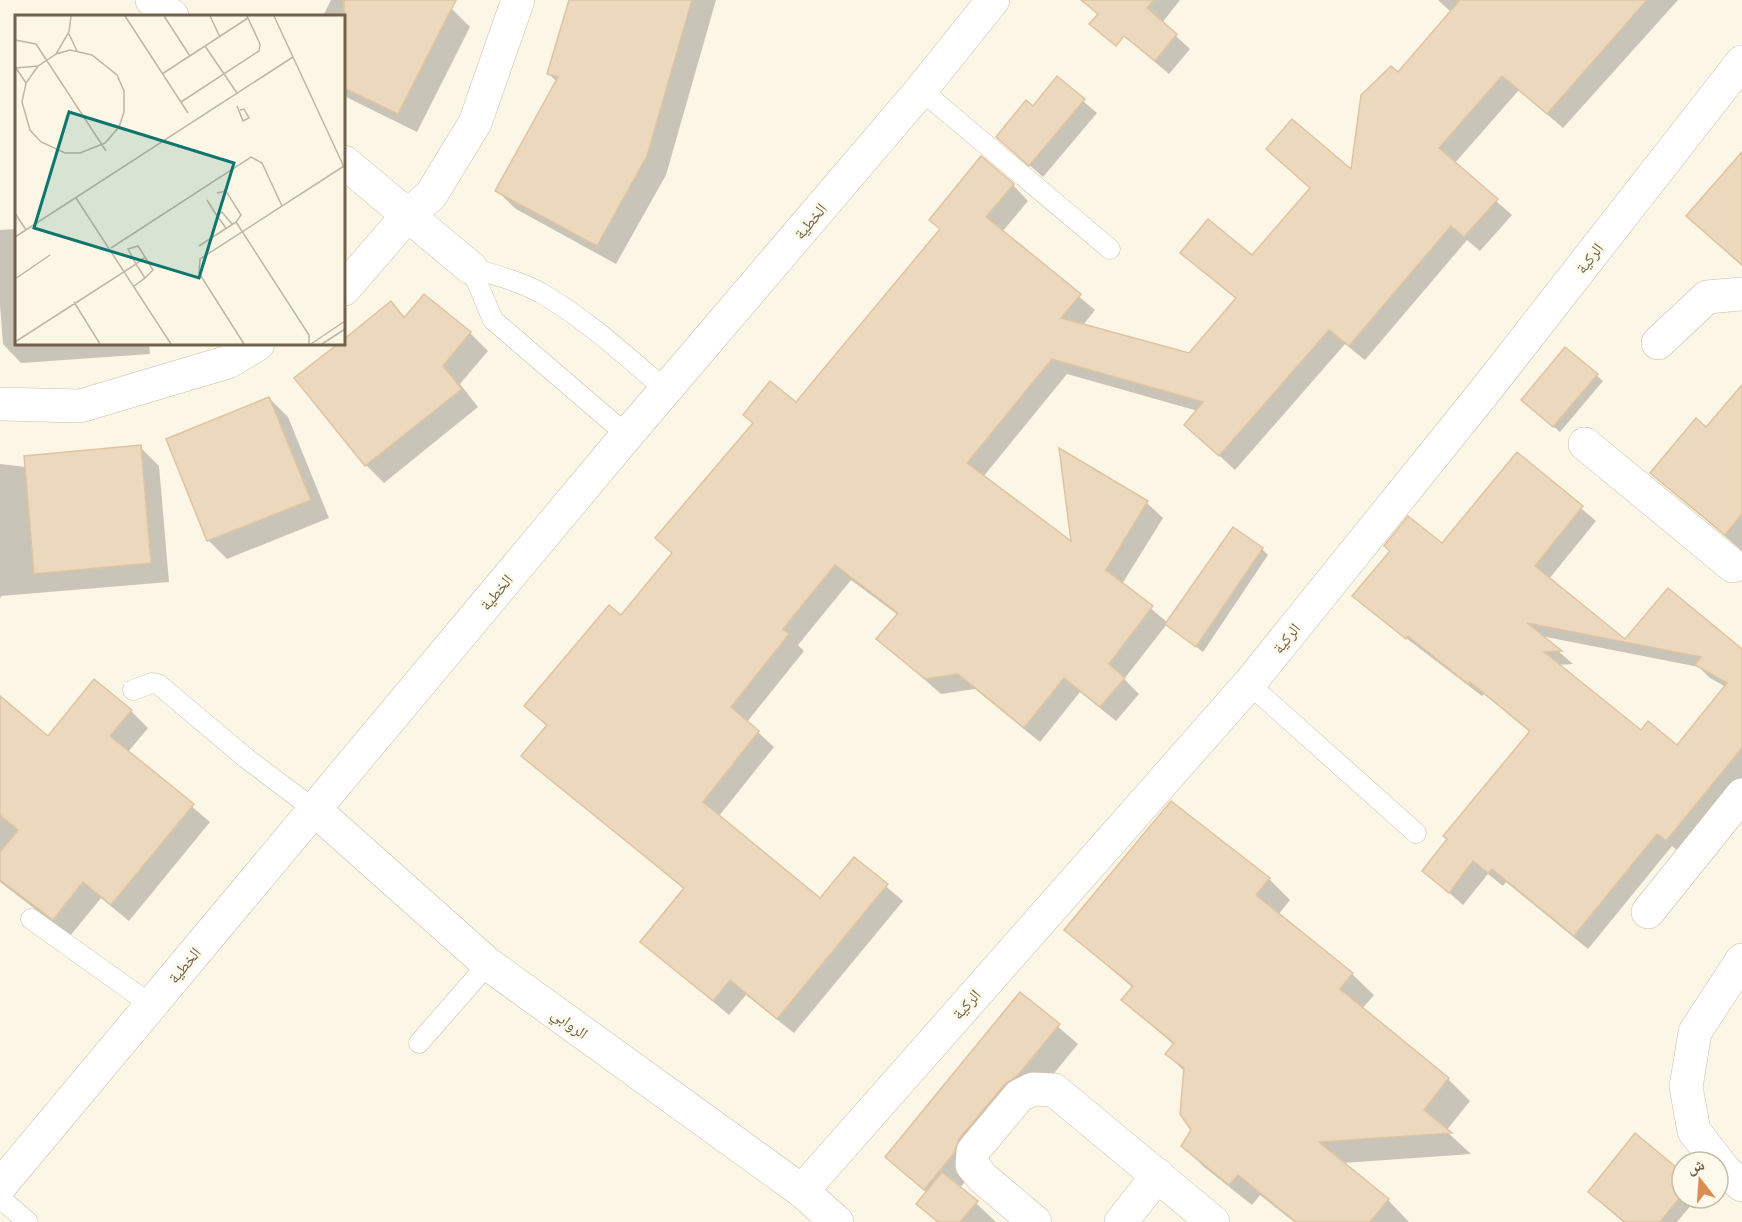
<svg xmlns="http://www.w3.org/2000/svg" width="1742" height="1222" font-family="'PT Sans','Noto Naskh Arabic',sans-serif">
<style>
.shadow{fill:#0003;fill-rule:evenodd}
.building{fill:#ecd8bc;stroke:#e0c4a0;stroke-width:1.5;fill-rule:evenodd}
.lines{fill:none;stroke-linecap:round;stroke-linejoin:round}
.lane-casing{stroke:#c9bdaa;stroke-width:21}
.street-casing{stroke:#c9bdaa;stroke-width:34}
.lane{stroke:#fff;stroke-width:20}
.street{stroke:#fff;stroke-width:33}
.labels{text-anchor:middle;stroke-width:5;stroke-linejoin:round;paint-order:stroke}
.street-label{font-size:16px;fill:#72614c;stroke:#fefaeb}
.inset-road{fill:none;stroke:#c0b6a3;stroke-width:1.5}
.view{fill:#0f766e;fill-opacity:0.15;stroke:#0f766e;stroke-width:3}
.inset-edge{fill:none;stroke:#72614c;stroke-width:3}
</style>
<rect width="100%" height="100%" fill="#fbf6e5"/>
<g class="shadow">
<path d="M331,0h104l17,9 18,18 -53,105 -73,-36v-80h-21z"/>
<path d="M571,0h145l-50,175 -50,89 -100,-55 -19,-18 60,-109 -8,-8z"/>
<path d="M1113,0h67l-18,23 28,26 -21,25 -54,-46z"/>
<path d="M1438,0h240l-115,128 -44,-38 -65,74 58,51 -32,36 -13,-11 -102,120 -20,-16 -110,126 -49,-45 12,-14 -131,-37 -84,103 90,67 -13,-93 87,52 16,15 -41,66 46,39 94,-74 6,6 -65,97 -36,-28 -43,55 15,15 -23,27 -36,-29 -40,50 -65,-53 -34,5 -63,-55 20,-24 -47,-35 -53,65 6,6 -57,71 27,25 -55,69 101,84 34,-41 49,42 -109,132 -48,-38 -17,20 -87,-73 43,-52 -161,-134 24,-29 -22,-21 96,-89 51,-63 -16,-16 139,-134 217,-219 15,16 -26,31 93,78 -12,15 107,29 47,-54 -55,-47 70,4 100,-85 47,-98 52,-62z"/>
<path d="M1057,79l40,34 -54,64 -45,-40 35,-29z"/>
<path d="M1742,154v112l-54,-50z"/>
<path d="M16,229v115h133l1,10 -129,9 -18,-19 -3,-39v-75z"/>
<path d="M391,303l15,15 64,15 18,18 -28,33 18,23 -94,76 -18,-18 -70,-87 44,-34h4v-3z"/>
<path d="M1566,349l37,32 -43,51 -31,-26z"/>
<path d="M1742,387v164l-90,-78 55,-44z"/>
<path d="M269,398l19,19 41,101 -102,41 -18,-18 -41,-101z"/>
<path d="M140,447l19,19 10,116 -168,14 -1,3v-135l26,3z"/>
<path d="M1517,454l79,67 -47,58 77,62 116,9v128l-62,75 -8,-7 -84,103 -82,-67 -3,4 -15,-12 -25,31 -39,-34 107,-138 -47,-39 -2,2 -114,-87 -14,-13 88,-51zM1541,636l158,31 11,11 16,9 -49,60 -36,-14 -83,-68 15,-1z"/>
<path d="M0,698l49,40 82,-27 17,17 -20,24 82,70 -81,99 -28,-23 -31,38 -70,-54z"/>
<path d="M1269,879l21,21 -12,15 74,59 22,21 -12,14 86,70 22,22 -24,30 25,23 -128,9 45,37 21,22h-115l-34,-27 -8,10 -48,-38 -21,-21 10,-16 -8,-58 -18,-18 7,-9 -51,-45 10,-12 -67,-58z"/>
<path d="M1020,994l58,50 -118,144 36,34h-59l-19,-18 9,-11 -40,-36z"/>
<path d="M1682,1174v24h15l-20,24h-54l-23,-20z"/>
</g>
<g class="building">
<path d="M344,0h112l-58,114 -54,-26z"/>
<path d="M569,0h123l-45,156 -50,90 -102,-55 63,-114 -11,-3z"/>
<path d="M1081,0h73l-7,8 30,26 -22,27 -31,-25 -8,10 -27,-22 9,-10z"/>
<path d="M1460,0h187l-100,114 -45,-38 -63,72 59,51 -34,38 -13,-11 -102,120 -20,-16 -110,126 -35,-31 19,-23 -151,-43 -85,104 104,78 -12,-93 89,53 -42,69 47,36 -44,58 16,14 -25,29 -36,-29 -40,50 -66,-54 -33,5 -49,-40 22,-26 -63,-48 -52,64 6,5 -58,73 28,24 -56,71 117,96 34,-41 34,27 -111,135 -47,-39 -17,21 -73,-59 44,-54 -163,-132 26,-31 -23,-19 85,-101 12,10 51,-62 -17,-15 98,-115 -10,-8 27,-34 26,21 144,-173 -11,-9 52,-64 33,28 -28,33 95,77 -20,24 128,35 47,-55 -56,-45 28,-34 44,36 58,-67 -44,-39 26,-30 59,50 10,-74 30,-29 7,6z"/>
<path d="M1057,76l28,23 -56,67 -33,-29 30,-37 7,6z"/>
<path d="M1742,152v113l-56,-49z"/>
<path d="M424,294l47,38 -28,34 19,23 -97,77 -71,-88 44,-34h6v-5l47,-38 13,17z"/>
<path d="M1565,347l33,27 -45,53 -32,-27z"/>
<path d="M1742,385v129l-17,21 -75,-62 46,-55 10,9z"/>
<path d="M269,397l42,103 -104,41 -41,-102z"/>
<path d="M141,445l10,118 -117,11 -10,-118z"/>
<path d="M1517,452l66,54 -48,60 90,73 43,-51 74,61v99l-76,93 -9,-7 -83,102 -82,-67 -4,4 -15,-12 -24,32 -27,-22 25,-32 -4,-3 87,-105 -60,-49 -2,2 -60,-48 -2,3 -54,-43 38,-45 -6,-5 24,-30 34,27zM1527,623l174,34 -6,8 32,18 -50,62 -29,-24 -7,9 -97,-78 18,-1z"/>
<path d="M1233,527l30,21 -67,99 -31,-23z"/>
<path d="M94,679l38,31 -22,26 84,68 -83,101 -28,-23 -30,38 -53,-40v-28l18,-22 -18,-15v-119l48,40z"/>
<path d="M1171,801l99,77 -14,17 97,78 -13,16 109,89 -25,32 28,23 -133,9 70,57 -19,23h-74l-58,-47 -9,10 -48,-39 10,-16 -11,-16 4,-46 -19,-14 9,-11 -53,-43 12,-14 -69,-56z"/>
<path d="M1020,992l40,32 -42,51 -13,9 -46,55 -5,14 -30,37 -39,-33z"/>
<path d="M1635,1133l47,39v23l-22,27h-35l-37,-30z"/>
<path d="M942,1172l36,29 -18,21h-22l-22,-18z"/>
</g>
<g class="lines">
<g class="lane-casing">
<g id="lane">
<path d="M921,90l189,159"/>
<path d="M471,268l22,52 134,115"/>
<path d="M471,268c24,7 48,13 70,25 45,26 85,63 125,97"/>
<path d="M1249,684l167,149"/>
<path d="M133,690l19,-7 6,1 88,74 69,52"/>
<path d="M31,919l119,85"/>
<path d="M419,1043l69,-79"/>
<path d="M0,1198l28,24"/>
</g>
</g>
<g class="street-casing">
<g id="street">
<path d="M152,0l20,16"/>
<path d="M344,162l127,106"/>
<path d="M344,289l63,-73 24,-21 44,-72 43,-123"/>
<path d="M1658,343l49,-46 35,-3"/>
<path d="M0,404l80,2 148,-44 30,-18"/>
<path d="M1585,444l148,122"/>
<path d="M315,810l173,154 314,227 35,31"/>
<path d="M1648,912l94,-117"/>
<path d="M1742,960l-47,72 -9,55 8,44 32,41 16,13"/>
<path d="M0,1186l627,-751 294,-345 72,-90"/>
<path d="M802,1191l447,-507 236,-293 257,-329"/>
<path d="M1035,1222l-52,-44 -11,-13 1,-14 46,-55 14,-7 21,1 159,132"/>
<path d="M1121,1222l37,-47"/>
</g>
</g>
<use href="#lane" class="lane"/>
<use href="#street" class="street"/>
</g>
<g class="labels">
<g class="street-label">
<text transform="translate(810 221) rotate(-50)" y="6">الخطية</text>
<text transform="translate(1589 258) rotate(-52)" y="6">الركية</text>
<text transform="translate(496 592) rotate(-50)" y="6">الخطية</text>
<text transform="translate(1286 638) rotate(-51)" y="6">الركية</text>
<text transform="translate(184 965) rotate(-50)" y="6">الخطية</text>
<text transform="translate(966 1004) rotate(-49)" y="6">الركية</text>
<text transform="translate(570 1023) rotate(36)" y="6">الروابي</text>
</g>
</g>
<g transform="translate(15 15)">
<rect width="330" height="330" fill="#fbf6e5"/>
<path class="inset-road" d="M110,1l63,97M149,1l26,40M195,1l10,21M259,1l70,151M54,19l8,17M0,25l21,4 70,107M190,31l32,47M23,51l-12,17 -4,19 8,28 11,12 24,11h15l25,-10 14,-16 5,-15v-21l-7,-16 -25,-20 -22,-5 -14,4M0,53l23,-2 18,-12 13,-22 2,-16M1,53l10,15M147,59l86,-56M166,87l78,-51 1,-7 -13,-28M222,91l6,15 6,-3 -5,-9 -4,1M202,178l9,-2 15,24 -5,7 73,113v9M61,183l95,146M192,185l10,16M0,198l11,17M211,213l-9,-12 5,-4 10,12M0,222l278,-180M184,231l37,-24M96,233l140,-91 11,6 20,43M130,263l8,-8 -8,-13 -7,-11 -10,3 8,15 9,-7M0,264l35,-24M59,287l26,42M0,327l121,-78 9,14 -11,8M229,329l-45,-71 1,-14 144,-93M296,329l34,-23M307,329l23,-15"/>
<path class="view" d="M54,97l165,51 -35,115 -165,-50z"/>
<rect width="330" height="330" class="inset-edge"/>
</g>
<g transform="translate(1700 1180) rotate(343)"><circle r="28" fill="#fefaeb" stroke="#c6bdab" stroke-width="1.5"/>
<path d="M0-4.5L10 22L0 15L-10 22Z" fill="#dd8b52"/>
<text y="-9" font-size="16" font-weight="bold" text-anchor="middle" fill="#72614c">ش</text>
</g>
</svg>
